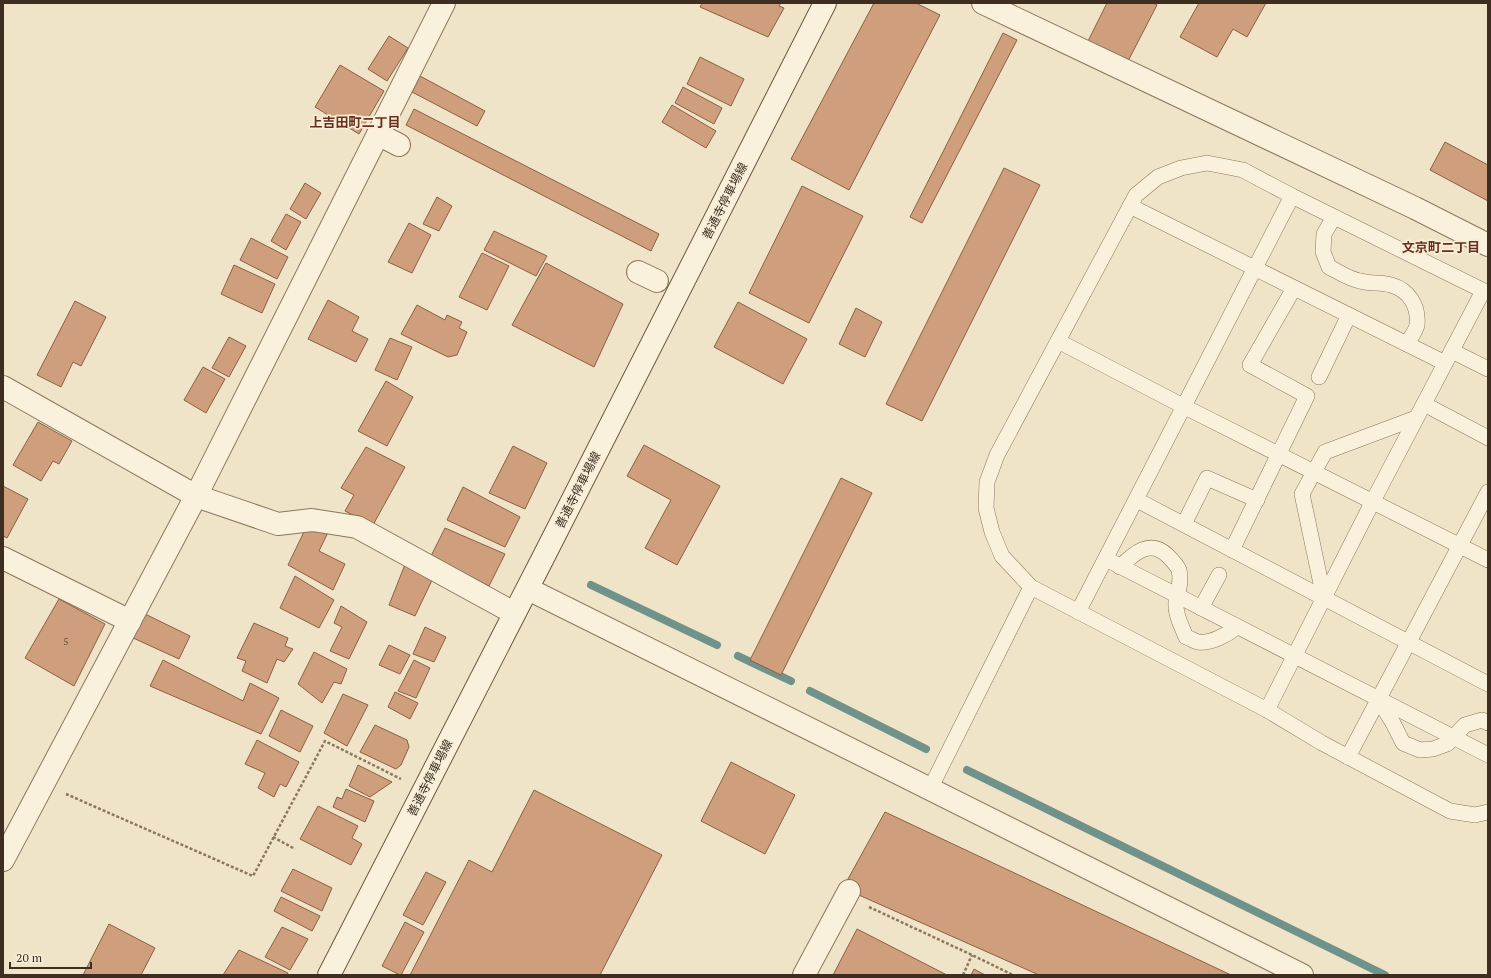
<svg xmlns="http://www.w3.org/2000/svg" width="1491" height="978" font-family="'PT Serif','Noto Sans JP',serif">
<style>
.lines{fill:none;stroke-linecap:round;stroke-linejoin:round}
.stream{stroke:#6f938a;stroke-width:8}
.building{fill:#cf9f7d;stroke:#8d5f41}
.service-casing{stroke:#8d765c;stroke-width:16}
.pedestrian-casing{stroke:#8d765c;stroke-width:24}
.minor-casing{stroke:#8d765c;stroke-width:24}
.tertiary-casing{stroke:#8d765c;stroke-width:24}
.secondary-casing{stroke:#6f573f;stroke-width:24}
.path{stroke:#8d765c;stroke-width:2.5;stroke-dasharray:3 2;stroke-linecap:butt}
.service{stroke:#faf1dc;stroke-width:15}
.pedestrian{stroke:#faf1dc;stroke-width:22}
.minor{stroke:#faf1dc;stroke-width:22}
.tertiary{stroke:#faf1dc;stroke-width:22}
.secondary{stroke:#faf1dc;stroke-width:22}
.labels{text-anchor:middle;stroke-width:3.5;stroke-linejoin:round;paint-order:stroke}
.number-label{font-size:10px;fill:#624a37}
.street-label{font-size:12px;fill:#3d2e20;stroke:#f7eed8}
.neighbourhood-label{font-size:13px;font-weight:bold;fill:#6b2e1e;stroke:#f7eed8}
</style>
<rect width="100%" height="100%" fill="#f0e4c8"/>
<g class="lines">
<g class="stream">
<path d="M591,585l126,60"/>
<path d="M738,656l53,25"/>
<path d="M810,691l116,58"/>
<path d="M967,770l418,205"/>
</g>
</g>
<g class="building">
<path d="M702,3h79l-2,3 5,2 -16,29 -68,-30z"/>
<path d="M874,3h42l24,12 -91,175 -58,-31z"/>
<path d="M1107,3h46l4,2 -30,58 -40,-20z"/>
<path d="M1199,3h67l-19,34 -14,-8 -16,28 -37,-20z"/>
<path d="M1003,33l14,7 -95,183 -12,-6z"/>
<path d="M389,36l19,12 -21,33 -19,-12z"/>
<path d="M700,57l44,22 -13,27 -44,-22z"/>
<path d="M340,65l44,26 -25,43 -44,-27z"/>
<path d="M420,76l65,35 -8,15 -65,-34z"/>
<path d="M683,87l39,21 -8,16 -39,-21z"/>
<path d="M672,105l44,26 -10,17 -44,-26z"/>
<path d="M414,109l245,125 -8,17 -245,-126z"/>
<path d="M1445,142l43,23v36l-58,-31z"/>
<path d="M1004,168l36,17 -118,236 -36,-17z"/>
<path d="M305,183l16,10 -15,26 -16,-10z"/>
<path d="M802,186l61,30 -54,107 -60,-30z"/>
<path d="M437,197l15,9 -13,25 -16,-7z"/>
<path d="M286,214l15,8 -15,28 -15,-9z"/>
<path d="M409,223l22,12 -19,38 -24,-11z"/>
<path d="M494,231l53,25 -11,20 -52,-26z"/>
<path d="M251,238l37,19 -11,22 -37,-19z"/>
<path d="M482,253l27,13 -22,44 -28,-13z"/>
<path d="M546,263l77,41 -29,63 -82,-42z"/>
<path d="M234,265l41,19 -13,29 -41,-19z"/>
<path d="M328,300l31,17 -7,14 16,8 -12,23 -48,-23z"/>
<path d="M75,301l31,16 -25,49 -8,-4 -12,25 -24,-12z"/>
<path d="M738,302l69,37 -24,45 -69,-37z"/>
<path d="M417,305l28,15 2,-5 15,7 -3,6 8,4 -10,23 -9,2 -47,-23z"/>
<path d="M856,308l26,14 -17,35 -26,-13z"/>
<path d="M229,337l17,9 -17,31 -17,-9z"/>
<path d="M390,338l22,9 -15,33 -22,-10z"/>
<path d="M203,367l22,12 -19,34 -22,-13z"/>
<path d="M386,381l27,16 -26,49 -29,-15z"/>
<path d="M38,422l34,19 -13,23 -6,-3 -12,20 -28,-16z"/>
<path d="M644,445l76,41 -43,79 -32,-17 26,-48 -44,-24z"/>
<path d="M513,446l34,17 -22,46 -36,-16z"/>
<path d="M366,447l39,20 -32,58 -28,-14 9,-16 -13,-7z"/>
<path d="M841,478l31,15 -91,182 -31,-15z"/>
<path d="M3,486l25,13 -21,39 -4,-2z"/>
<path d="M463,487l57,30 -15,30 -58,-27z"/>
<path d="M315,509l20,9 -16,33 26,13 -12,26 -45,-25z"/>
<path d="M445,528l60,26 -16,32 -58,-30z"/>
<path d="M406,562l29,12 -20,42 -26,-11z"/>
<path d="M295,576l39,24 -15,28 -39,-20z"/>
<path d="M59,599l46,25 -31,62 -49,-28z"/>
<path d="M341,606l26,16 -18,37 -19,-8 12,-24 -8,-4z"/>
<path d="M141,612l49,24 -11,23 -48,-22z"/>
<path d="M254,623l34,15 -3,8 8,3 -9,13 -7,-3 -10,24 -25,-12 4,-10 -9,-3z"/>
<path d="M425,627l21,10 -12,25 -21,-8z"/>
<path d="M389,645l21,10 -10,19 -21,-9z"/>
<path d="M314,652l33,17 -6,15 -7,-2 -12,21 -24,-19z"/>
<path d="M163,660l80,41 7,-18 29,15 -18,36 -111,-48z"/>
<path d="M414,660l16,8 -14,30 -18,-7z"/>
<path d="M395,692l23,11 -8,16 -22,-12z"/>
<path d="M343,694l25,11 -21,41 -23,-13z"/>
<path d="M281,710l32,16 -13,26 -31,-16z"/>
<path d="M375,725l32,15 2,7 -8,18 -5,4 -36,-17z"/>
<path d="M257,740l42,22 -13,25 -6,-3 -6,13 -16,-9 7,-15 -20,-9z"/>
<path d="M731,762l64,33 -30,59 -64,-33z"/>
<path d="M358,765l34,17 -22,15 -21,-11z"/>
<path d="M346,789l28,12 -9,21 -32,-15 4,-10 5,2z"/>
<path d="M534,790l128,65 -62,120h-190l59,-115 23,12z"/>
<path d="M318,806l40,20 -6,12 10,6 -11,21 -51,-26z"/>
<path d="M885,812l346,163h-192l-196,-87z"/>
<path d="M293,869l39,19 -10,23 -41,-20z"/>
<path d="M426,872l20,10 -23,43 -20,-10z"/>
<path d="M281,897l39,19 -8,15 -38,-20z"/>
<path d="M405,922l19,10 -23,43h-1l-18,-9z"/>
<path d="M109,924l46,24 -14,27h-58z"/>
<path d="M282,927l26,12 -18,31 -25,-13z"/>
<path d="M857,929l90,46h-114z"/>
<path d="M239,950l49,23 -1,2h-64z"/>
<path d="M974,969l11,6h-14z"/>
</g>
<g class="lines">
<g class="service-casing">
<g id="service">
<path d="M1130,206l315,157"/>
<path d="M1334,217l-10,17 -1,18 6,15c10,5 20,12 31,14 10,3 21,1 31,4 18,5 28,21 26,40 -1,6 -7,13 -10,19"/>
<path d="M1488,293l-196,-97 -49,-26 -36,-7 -26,5 -23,9 -22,18 -139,260 -10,27 -1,26 6,24 10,24 29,31 236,123 55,33 128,68 25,4 13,-3"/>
<path d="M1058,341l127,66 303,153"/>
<path d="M1452,351l36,18"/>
<path d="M1319,377l30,-62"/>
<path d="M1424,404l64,34"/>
<path d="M1137,500l351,184"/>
<path d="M1184,524l23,-46 50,22"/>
<path d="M1232,550l75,-154 -57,-31 44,-77"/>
<path d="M1106,559l382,196"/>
<path d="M1120,567c13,-13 30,-29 48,-11 3,3 9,9 11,14 3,11 -1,21 -3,31 -1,13 5,24 10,36 4,1 8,4 12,5 13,2 30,-8 39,-15"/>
<path d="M1324,598l-22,-104 23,-42 91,-34"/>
<path d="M1201,608l18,-33"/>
<path d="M1078,612l214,-416"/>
<path d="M1379,700l14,23 10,20 17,7 13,-1 14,-5 18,-19 17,-5 6,3"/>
<path d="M1267,710l106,-209 110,-210"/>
<path d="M1348,757l140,-265"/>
<path d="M930,789l101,-202"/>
</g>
</g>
<g class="pedestrian-casing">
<g id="pedestrian">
<path d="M378,134l21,11"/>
<path d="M638,272l19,9"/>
<path d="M804,975l45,-84"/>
</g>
</g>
<g class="minor-casing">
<g id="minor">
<path d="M983,3l432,205 73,37"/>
<path d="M3,387l193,109 82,28 34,-4 45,7 157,86"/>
<path d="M3,558l127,63"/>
</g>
</g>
<g class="tertiary-casing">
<g id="tertiary">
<path d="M528,589l330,164 444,222"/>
<path d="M3,860l193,-364 248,-493"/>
</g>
</g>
<g class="secondary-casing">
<path id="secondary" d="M329,975l214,-417 282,-555"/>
</g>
<g class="path">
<path d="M66,794l187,82 72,-135 76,38"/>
<path d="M273,837l22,12"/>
<path d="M869,907l103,48 41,20"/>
<path d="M963,975l9,-20"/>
</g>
<use href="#service" class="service"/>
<use href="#pedestrian" class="pedestrian"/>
<use href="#minor" class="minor"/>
<use href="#tertiary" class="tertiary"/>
<use href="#secondary" class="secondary"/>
</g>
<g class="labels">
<g class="number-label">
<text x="66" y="645">5</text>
</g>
<g class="street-label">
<text transform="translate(725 201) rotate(-63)" y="4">善通寺停車場線</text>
<text transform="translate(578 490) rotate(-63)" y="4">善通寺停車場線</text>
<text transform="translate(430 778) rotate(-63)" y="4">善通寺停車場線</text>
</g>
<g class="neighbourhood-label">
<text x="355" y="127">上吉田町二丁目</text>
<text x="1441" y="252">文京町二丁目</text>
</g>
</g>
<rect width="1491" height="978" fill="none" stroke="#3d2e20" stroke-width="8"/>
<path d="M10 962v6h81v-6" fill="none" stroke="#3d2e20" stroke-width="2"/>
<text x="16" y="962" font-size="12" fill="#3d2e20" stroke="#f7eed8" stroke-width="3" paint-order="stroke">20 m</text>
</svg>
